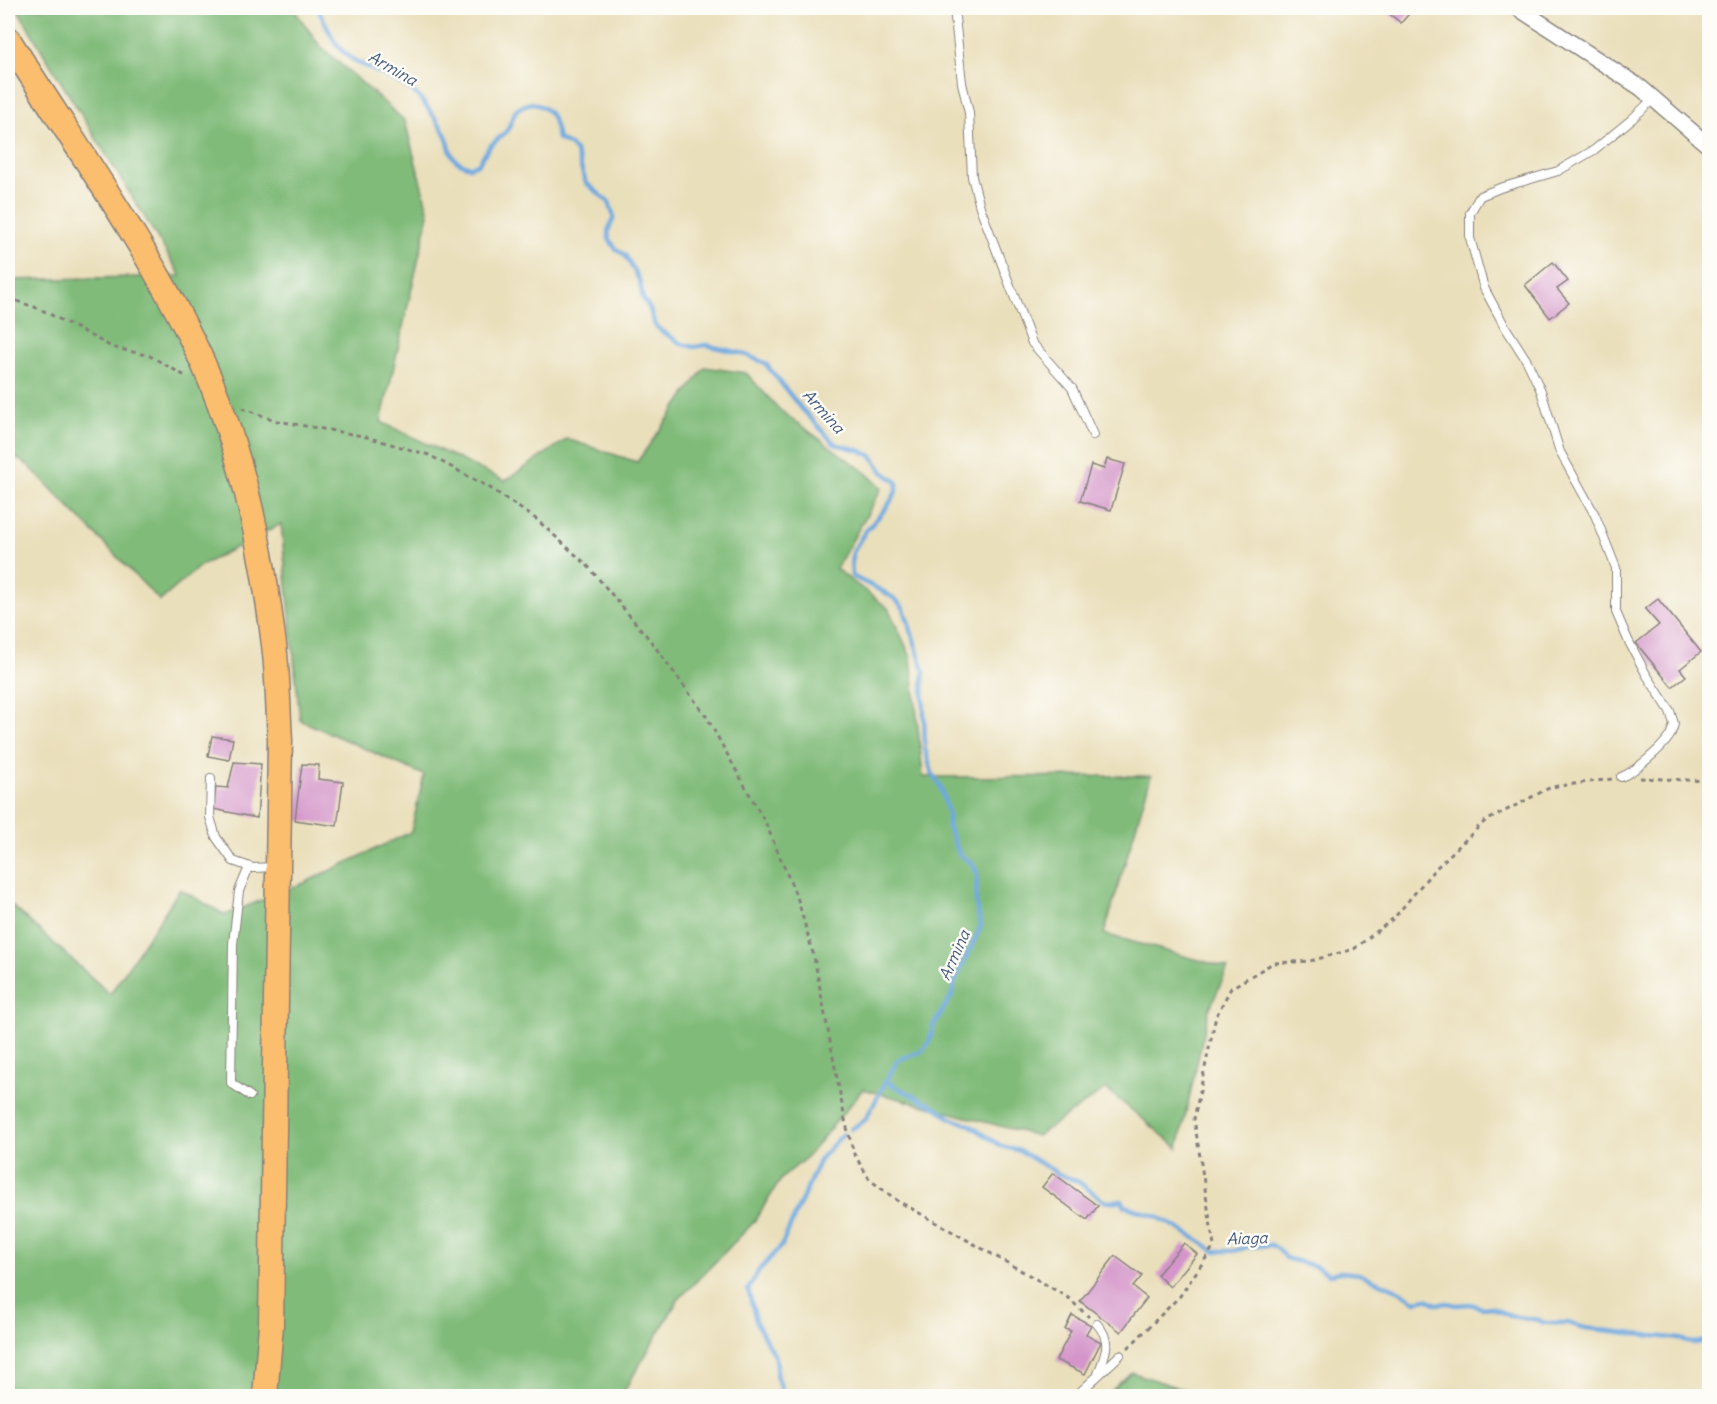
<svg xmlns="http://www.w3.org/2000/svg" width="1717" height="1404" font-family="Delius,sans-serif">
<style>
.forest{fill:#80bb79;stroke:#516e5a;stroke-width:1.5}
.lines{fill:none;stroke-linecap:round;stroke-linejoin:round}
.stream{stroke:#6ea8de;stroke-width:4.5}
.building{fill:#d495ca}
.lane-casing{stroke:#86807b;stroke-width:10}
.street-casing{stroke:#86807b;stroke-width:18}
.primary-casing{stroke:#86807b;stroke-width:27}
.path{stroke:#86807b;stroke-width:3;stroke-dasharray:4.5 4.5;stroke-linecap:butt}
.lane{stroke:#fff;stroke-width:8}
.street{stroke:#fff;stroke-width:15}
.primary{stroke:#fbbd6e;stroke-width:24}
.labels{text-anchor:middle;stroke-width:5;stroke-linejoin:round;paint-order:stroke}
.water-label{font-size:16px;font-style:italic;fill:#40587c;stroke:#fdfcf7}
</style>
<rect width="100%" height="100%" fill="#fdfcf7"/>
<filter id="ink" filterUnits="userSpaceOnUse"><feTurbulence type="fractalNoise" baseFrequency=".0167" numOctaves="2"/><feDisplacementMap in="SourceGraphic" scale="12" xChannelSelector="R" yChannelSelector="G"/><feConvolveMatrix kernelMatrix="1 2 1 2 8 2 1 2 1" color-interpolation-filters="sRGB"/></filter>
<filter id="wash" filterUnits="userSpaceOnUse"><feTurbulence type="fractalNoise" baseFrequency=".008" numOctaves="4" result="noise"/><feDisplacementMap in="SourceGraphic" scale="24" xChannelSelector="R" yChannelSelector="G"/><feGaussianBlur stdDeviation="1.35" result="paint"/><feColorMatrix in="noise" values="0 0 0 0 0 0 0 0 0 0 0 0 0 0 0 0 0 1.4 0 .05"/><feComposite in="paint" operator="in"/></filter>
<g filter="url(#wash)">
<rect width="100%" height="100%" fill="#eadfbb"/>
<g class="forest">
<path d="M17,8h276l27,38 85,75 24,93 -48,208 124,59 62,-42 70,23 68,-95 41,6 34,37 85,62 17,16 -46,81 52,39 23,49 12,120 228,-1 -47,158 124,34 -19,42 -31,138 -72,-59 -69,47 -174,-47 -55,67 -26,22 -29,45 -75,77 -55,93 5,3h-620v-494l102,92 70,-105 45,26 79,-32 107,-51 13,-57 -124,-55 -19,-196 -81,42 -40,35 -132,-136 -20,-12v-173l173,-4 -136,-220z"/>
<path d="M1131,1372l72,24h-97z"/>
</g>
<g class="lines">
<g class="stream">
<path d="M317,8c12,18 13,34 32,49 19,14 53,22 68,38 8,9 25,31 29,41 3,7 4,16 8,22 3,5 10,7 16,9l8,-3 11,-17 18,-16 9,-21 11,-6 6,-1c22,8 20,16 25,36l13,7 5,6 10,31 23,19 5,15 -6,14 1,8 7,10 9,6 11,19 4,8 3,17 6,8 6,18 6,6 21,13 12,3 12,-2 17,4 18,4 24,10 34,43 36,38 24,6 13,6 11,16 14,10c3,15 -23,39 -32,50 -4,6 -9,14 -12,21 -3,7 -1,16 -1,23 15,9 42,17 52,33l20,62 -1,9 2,69 7,24 8,12 5,17 3,10v15l12,28 12,8 5,10 -1,32 5,21 -26,55 -3,14 -19,31 -4,17 -9,9 -22,8 -33,60 -14,9"/>
<path d="M885,1081l54,28 11,9 20,7 31,21 19,5 39,23 20,8 25,19 5,1 13,-2 3,6 33,11 42,24 14,10h20l13,-4 25,-2 7,5 6,8 30,8 14,8 12,-2 18,2 41,17 15,10 12,-2 10,5 11,-1 8,2 14,-1 12,4 9,-1 19,9 29,4 5,3h24l17,5 95,11 15,4 15,-3"/>
<path d="M782,1396l-1,-9 -5,-11 1,-11 -3,-10 -17,-31 -9,-34 11,-20 22,-23 39,-88 23,-25"/>
</g>
</g>
<g id="blocks">
<g class="building">
<path d="M1382,8h32l-13,15z"/>
<path d="M1553,262l15,19 -11,8 12,14 -19,15 -25,-33z"/>
<path d="M1107,459l18,5 -14,46 -31,-9 11,-36 13,4z"/>
<path d="M1658,599l43,53 -21,17 6,7 -14,11 -36,-44 23,-18 -14,-16z"/>
<path d="M212,736l21,3 -4,21 -21,-4z"/>
<path d="M234,762l27,2 -4,54 -44,-9 3,-22 12,1z"/>
<path d="M302,764l17,1 -1,14 25,3 -6,44 -42,-6z"/>
<path d="M1053,1173l45,33 -11,14 -45,-33z"/>
<path d="M1184,1243l13,11 -27,33 -13,-12z"/>
<path d="M1115,1256l27,20 -9,11 14,11 -26,34 -41,-31z"/>
<path d="M1072,1315l19,10 -5,9 15,8 -16,32 -29,-14 15,-29 -6,-2z"/>
</g>
</g>
</g>
<g filter="url(#ink)">
<use href="#blocks" fill-opacity="0" stroke="#86807b" stroke-width="1.5"/>
<g class="lines">
<g class="lane-casing">
<g id="lane">
<path d="M954,8l8,75 7,30 3,64 8,30 52,136 40,45 21,47"/>
<path d="M1621,777c12,-4 40,-28 48,-40 2,-3 4,-9 5,-13l-4,-13 -24,-37 -18,-34 -12,-28v-44l-21,-53 -35,-63 -19,-61 -14,-30 -23,-36 -20,-37 -14,-50v-25l10,-17 20,-8 58,-17 36,-21 38,-31 21,-20"/>
<path d="M211,778l-1,39 6,20 17,24 20,7 21,-1"/>
<path d="M249,867l-10,24 -6,53 -2,139 19,13"/>
<path d="M1097,1324c16,18 8,30 1,50"/>
<path d="M1076,1396l44,-41"/>
</g>
</g>
<g class="street-casing">
<path id="street" d="M1518,8l123,80 69,59"/>
</g>
<g class="primary-casing">
<path id="primary" d="M8,39c63,101 134,198 186,305 45,92 68,200 80,301 4,31 4,64 6,95l-9,585 -6,71"/>
</g>
<g class="path">
<path d="M8,298l32,11 72,38 38,9 37,21"/>
<path d="M242,408l35,13 86,15 66,19 61,33 46,31 51,46 63,75 56,76 60,108 32,76 16,57 31,163 9,34 16,26 28,21 168,95 23,21"/>
<path d="M1640,778l70,3"/>
<path d="M1128,1348l52,-52 34,-50 -20,-127 22,-103 15,-28 42,-25 37,-2 44,-12 40,-31 40,-48 50,-48 67,-35 61,-8"/>
</g>
<use href="#lane" class="lane"/>
<use href="#street" class="street"/>
<use href="#primary" class="primary"/>
</g>
</g>
<g class="labels">
<g class="water-label">
<text transform="translate(393 68) rotate(30)" y="6">Armina</text>
<text transform="translate(824 411) rotate(48)" y="6">Armina</text>
<text transform="translate(954 955) rotate(-66)" y="6">Armina</text>
<text transform="translate(1247 1238) rotate(-2)" y="6">Aiaga</text>
</g>
</g>
<rect width="1717" height="1404" fill="none" stroke="#fdfcf7" stroke-width="30"/>
</svg>
